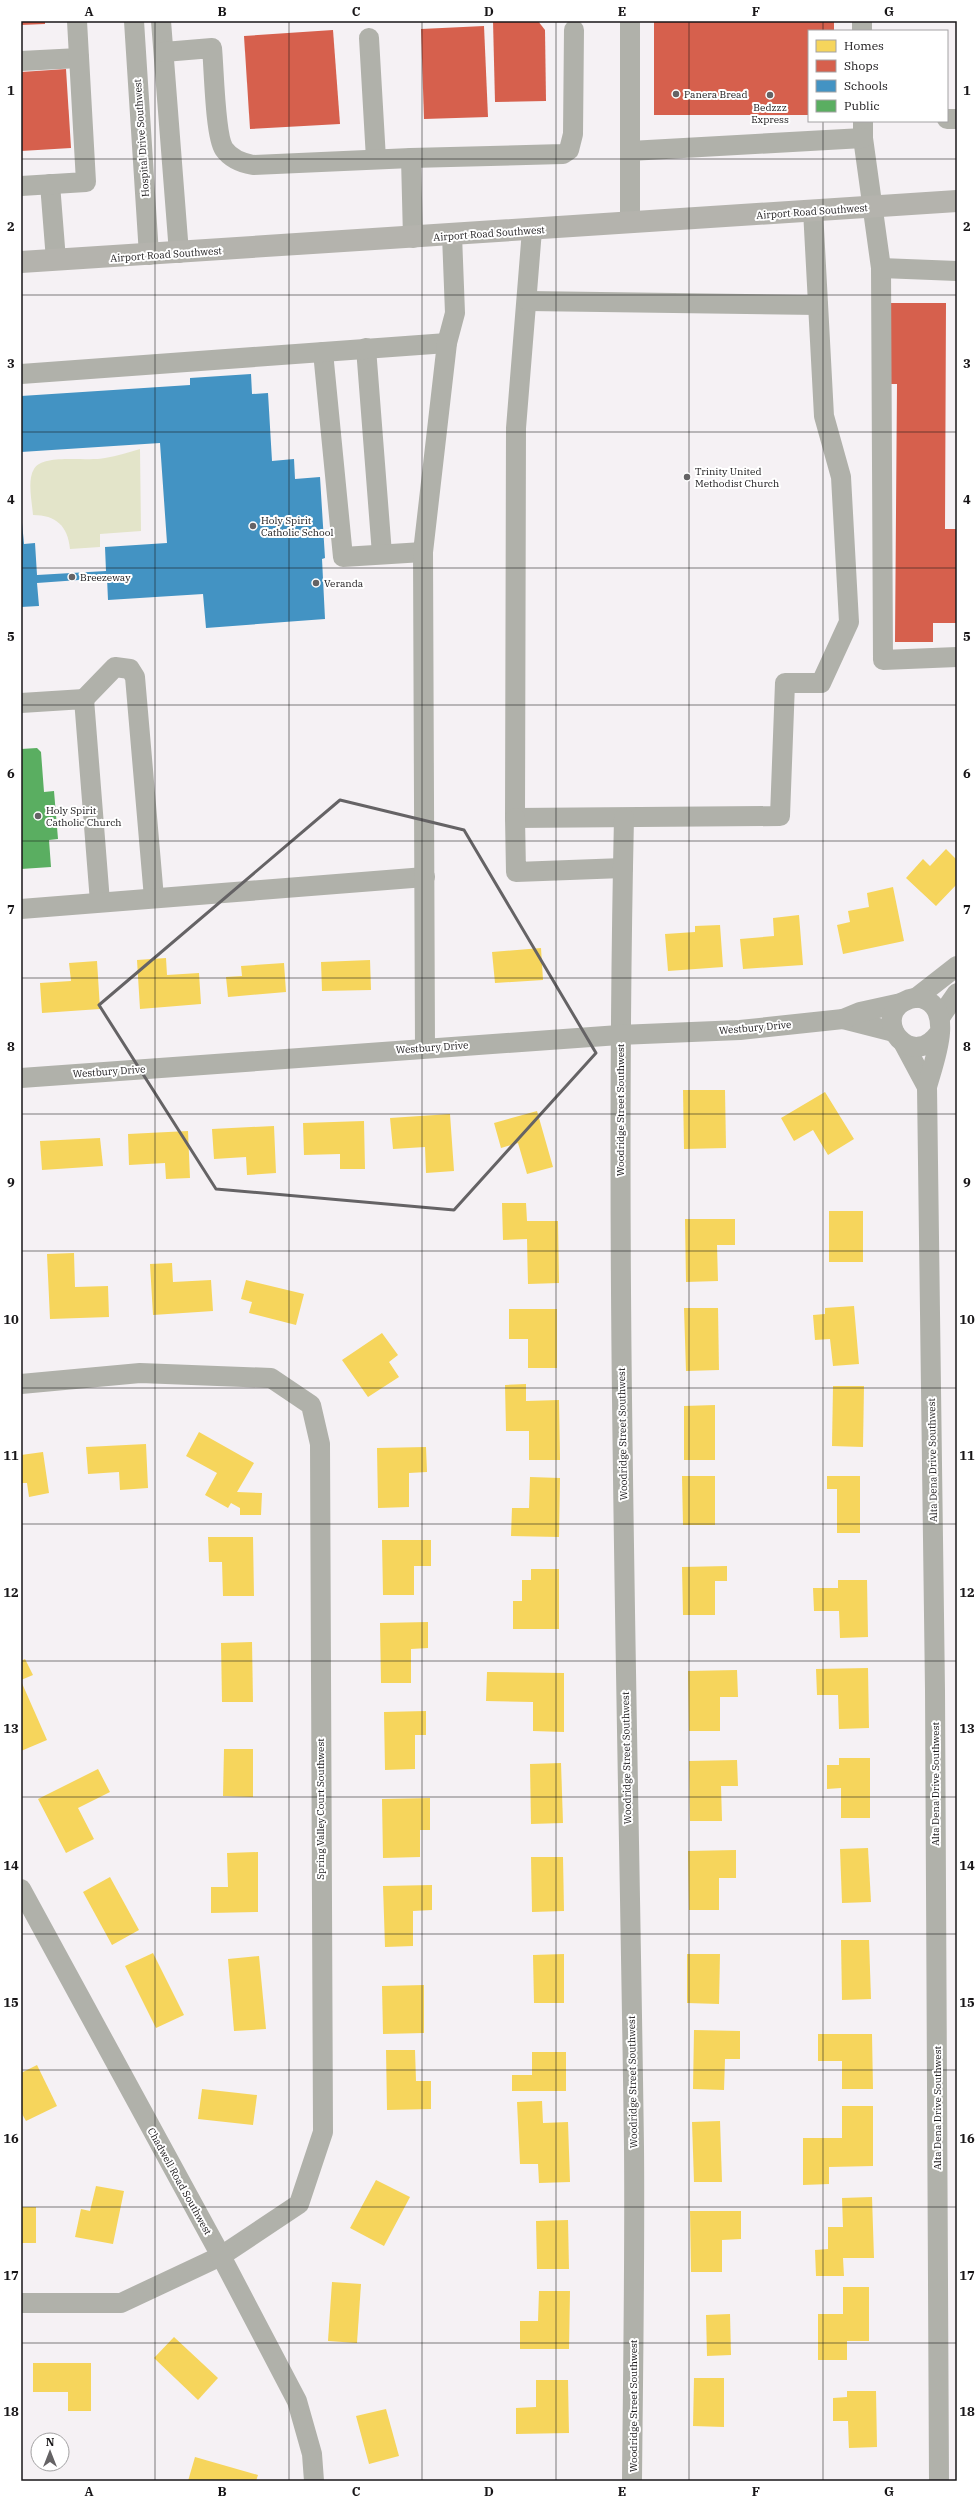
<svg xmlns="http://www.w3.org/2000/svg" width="978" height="2502" font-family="'IBM Plex Serif',serif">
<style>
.green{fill:#e3e4c9}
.homes{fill:#f6d55c}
.shops{fill:#d6604d}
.schools{fill:#4393c3}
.public{fill:#5aae61}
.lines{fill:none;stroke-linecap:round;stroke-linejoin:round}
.minor{stroke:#b0b1aa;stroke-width:20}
.major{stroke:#b4b3ad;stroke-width:22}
.marked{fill:none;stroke:#656365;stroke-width:3;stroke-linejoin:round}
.grid{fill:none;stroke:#181618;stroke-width:1;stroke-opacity:0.55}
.poi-dot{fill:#656365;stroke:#fff;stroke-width:1.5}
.labels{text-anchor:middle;stroke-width:4;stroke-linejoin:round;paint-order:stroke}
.poi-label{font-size:10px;fill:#181618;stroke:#fff;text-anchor:start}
.street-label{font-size:10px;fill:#181618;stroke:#fff}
.neatline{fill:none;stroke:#181618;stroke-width:1.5}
.grid-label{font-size:13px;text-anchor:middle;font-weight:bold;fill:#181618}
</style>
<rect width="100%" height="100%" fill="#f5f1f4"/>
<path class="green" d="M140,449l1,82 -41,3v13l-30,2c-2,-23 -14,-34 -37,-34 -1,-13 -6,-35 1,-46 9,-16 54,-7 71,-11 12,-2 24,-6 35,-9z"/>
<g class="homes">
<path d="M946,849l11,11v24l-21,22 -30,-28 17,-19 7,7z"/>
<path d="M893,887l11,54 -61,13 -6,-29 13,-3 -2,-11 21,-4 -2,-14z"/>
<path d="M799,915l4,50 -60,4 -3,-30 34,-3 -1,-18z"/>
<path d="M720,925l3,42 -55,4 -3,-37 30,-2v-6z"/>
<path d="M541,948l2,32 -48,3 -3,-31z"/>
<path d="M166,958l1,17 32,-2 2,31 -61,5 -3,-49z"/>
<path d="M370,960l1,30 -49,1 -1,-29z"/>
<path d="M97,961l3,48 -58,4 -2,-30 31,-2 -2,-18z"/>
<path d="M284,963l2,29 -58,5 -2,-20 16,-1 -1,-10z"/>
<path d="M683,1090h42l1,58 -42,1z"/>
<path d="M825,1092l29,47 -26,16 -15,-25 -19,11 -13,-23z"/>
<path d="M537,1111l16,56 -26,7 -9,-31 -17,5 -7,-25z"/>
<path d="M450,1114l4,57 -28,2 -1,-26 -32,2 -3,-31z"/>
<path d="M364,1121l1,48h-25v-15l-36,1 -1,-32z"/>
<path d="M274,1126l2,47 -29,2 -1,-18 -32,2 -2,-30z"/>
<path d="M188,1131l2,47 -24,1 -1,-16 -36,2 -1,-31z"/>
<path d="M100,1138l3,28 -61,4 -2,-29z"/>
<path d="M502,1203h24l1,18h31l1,62 -31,1 -1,-45 -24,1z"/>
<rect x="829" y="1211" width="34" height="51"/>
<path d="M685,1219h50v26h-18l1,36 -32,1z"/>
<path d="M74,1253l1,34 33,-1 1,31 -59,2 -3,-65z"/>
<path d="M172,1263l1,19 38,-2 2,31 -60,4 -3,-51z"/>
<path d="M246,1280l58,14 -8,31 -47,-12 3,-11 -11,-3z"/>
<path d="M854,1306l5,58 -26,2 -3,-27 -15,1 -2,-25 12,-1v-6z"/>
<path d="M684,1308h34l1,62 -33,1z"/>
<path d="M509,1309h48v59h-29v-29h-19z"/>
<path d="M382,1333l16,22 -9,7 10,15 -31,20 -26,-37z"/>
<path d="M526,1384v17l33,-1 1,60h-31v-29h-23l-1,-46z"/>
<path d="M833,1386h31l-1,61 -31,-1z"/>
<path d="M715,1405v55h-31v-54z"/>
<path d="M199,1432l55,31 -17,29 25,1 -1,22h-21v-7l-9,-5 -3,5 -23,-13 12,-22 -31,-17z"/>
<path d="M146,1444l2,44 -28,2 -1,-18 -31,2 -2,-27z"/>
<path d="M426,1447l1,25 -18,1v34l-31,1 -1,-60z"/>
<path d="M43,1452l6,41 -20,4 -2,-14h-6v-28z"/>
<path d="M682,1476h33v49h-32z"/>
<path d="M827,1476h33v57h-23v-44h-10z"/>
<path d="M530,1477l30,1 -1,59 -48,-1 1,-28h17z"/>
<path d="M208,1537h45l1,59h-31l-1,-34h-13z"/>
<path d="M382,1540h49v26h-17v29h-31z"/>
<path d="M727,1566v15h-12v34h-32l-1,-48z"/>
<path d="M531,1569h28v60h-46v-28h9v-21h9z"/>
<path d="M838,1580h29l1,57 -28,1 -1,-27h-25l-1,-23h25z"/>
<path d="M428,1622v26l-17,1v34h-30l-1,-60z"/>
<path d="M252,1642l1,60h-31l-1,-59z"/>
<path d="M25,1659l8,16 -12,5v-19z"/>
<path d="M868,1668l1,60 -30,1 -1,-34h-21l-1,-26z"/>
<path d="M737,1670l1,27h-18v34h-31l-1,-60z"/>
<path d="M487,1672l77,1v59l-31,-1v-29l-47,-1z"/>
<path d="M21,1681l26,59 -26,11z"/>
<path d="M426,1711v24h-11v34l-30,1 -1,-58z"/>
<path d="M224,1749h29v48l-30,-1z"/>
<path d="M839,1758h31v60h-29v-30l-14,1v-24h12z"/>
<path d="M737,1760l1,26h-17l1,35h-32l-1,-60z"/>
<path d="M561,1763l2,60 -32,1 -1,-60z"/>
<path d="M98,1769l12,23 -32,16 16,31 -28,14 -28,-54z"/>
<path d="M430,1798v32h-10v27l-37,1 -1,-59z"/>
<path d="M868,1848l3,54 -29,1 -2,-54z"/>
<path d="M736,1850v28h-17v32h-30l-1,-59z"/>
<path d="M258,1852v60l-47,1v-26h17l-1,-34z"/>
<path d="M531,1857h32l1,54 -32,1z"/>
<path d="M110,1877l29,53 -27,15 -29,-53z"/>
<path d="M432,1885v25l-19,1v35l-28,1 -2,-61z"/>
<path d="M841,1940h28l2,59 -29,1z"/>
<path d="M153,1953l31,62 -28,13 -31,-62z"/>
<path d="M564,1954v49h-30l-1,-48z"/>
<path d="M687,1954h33l-1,50 -32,-1z"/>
<path d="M259,1956l7,73 -32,2 -6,-72z"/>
<path d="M424,1985v48l-41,1 -1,-48z"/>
<path d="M694,2030l46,1v28h-15l-1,31 -31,-1z"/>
<path d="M818,2034h54l1,55h-31v-28h-24z"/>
<path d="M386,2050h29l1,31h15v28l-44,1z"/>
<path d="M532,2052h34v39h-54v-16h20z"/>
<path d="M37,2065l20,41 -31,15 -5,-9v-39z"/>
<path d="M202,2089l55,6 -4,30 -55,-6z"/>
<path d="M542,2101l1,22 25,-1 2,60 -31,1 -1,-19h-18l-3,-62z"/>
<path d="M842,2106h31v60l-44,1v17l-26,1v-47h39z"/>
<path d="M720,2121l2,61h-28l-2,-60z"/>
<path d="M376,2180l34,17 -26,49 -34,-18z"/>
<path d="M96,2186l28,5 -11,53 -38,-7 6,-28 9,2z"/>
<path d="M872,2197l2,61h-31l1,18h-28l-1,-26 13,-1v-22h15l-1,-29z"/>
<rect x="21" y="2207" width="15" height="36"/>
<path d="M690,2211h51v28l-19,1v32h-31z"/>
<path d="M568,2220l1,49h-32l-1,-48z"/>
<path d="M332,2282l29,2 -4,59 -29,-2z"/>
<path d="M843,2287h26v54h-22v19h-29v-46h25z"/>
<path d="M539,2291h31l-1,58h-49v-28h18z"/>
<path d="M730,2314l1,41 -24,1 -1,-41z"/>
<path d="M174,2337l44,41 -20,22 -44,-42z"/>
<path d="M33,2363h58v48h-23v-19h-35z"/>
<path d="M694,2378h30v49l-31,-1z"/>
<path d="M536,2380h32l1,53 -53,1v-26l20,-1z"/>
<path d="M847,2391h29l1,56 -28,1 -1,-27h-15v-23l14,-1z"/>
<path d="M386,2409l13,47 -30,8 -13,-48z"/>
<path d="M195,2457l63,18 -2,6h-68z"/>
</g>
<g class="shops">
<path d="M21,21h24v3l-24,1z"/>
<path d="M493,21h45l7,9 1,71 -51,1z"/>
<path d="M654,21h180v10h-25v84h-155z"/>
<path d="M484,26l4,91 -64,2 -3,-90z"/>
<path d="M333,30l7,94 -90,5 -6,-93z"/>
<path d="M66,69l5,79 -50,3v-79z"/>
<path d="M884,303h62l-1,226h12v94h-24v19h-38l2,-258h-13z"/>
</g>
<path class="schools" d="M251,374l1,20 16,-1 4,68 22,-2 1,20 25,-2 5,81 -3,1 3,60 -119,9 -3,-34 -95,6 -1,-22 -70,5 2,23 -18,1v-95l3,32 11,-1 2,32 69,-4 -1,-24 62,-4 -7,-100 -139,9v-56l169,-11v-7z"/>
<path class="public" d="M37,748l4,4 3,40 10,-1 4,48 -9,1 2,27 -30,2v-120z"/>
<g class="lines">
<g class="minor">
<path d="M134,21l15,234"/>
<path d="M161,21l18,232"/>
<path d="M862,21v10"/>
<path d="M369,38l7,121"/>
<path d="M164,52l48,-4c2,20 3,88 12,101 7,10 18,14 29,16l158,-7 152,-4 6,-4 4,-16 1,-104"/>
<path d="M21,61l58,-3"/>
<path d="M947,119h10"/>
<path d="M863,121v17l18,130 2,392 74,-3"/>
<path d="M630,151l233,-13"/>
<path d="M411,158l2,80"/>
<path d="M50,184l6,76"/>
<path d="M21,186l65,-4 -9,-161"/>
<path d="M630,223v-202"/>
<path d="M532,230l-16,198 -1,390 265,-2 5,-133h36l28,-61 -8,-145 -17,-61 -11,-206"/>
<path d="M881,268l76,3"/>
<path d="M528,301l290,4"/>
<path d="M366,348l16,206"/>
<path d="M323,352l20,205 80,-5"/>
<path d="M21,374l426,-31"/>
<path d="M84,699l31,-32 15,2 5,8 19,221"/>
<path d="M21,703l63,-4 16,203"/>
<path d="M515,818l1,54 107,-4"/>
<path d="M624,818c-10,443 4,886 10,1329 1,111 -1,223 -2,334"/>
<path d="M21,909l404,-32"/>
<path d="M916,998l41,-32"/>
<path d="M941,1016l16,-23"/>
<path d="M843,1019l51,13"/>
<path d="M904,1044l23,43"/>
<path d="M425,1048l-2,-496 24,-209 8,-30 -3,-78"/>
<path d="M21,1078l598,-43 121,-5 103,-11 17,-7 41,-9"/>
<path d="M21,1384l119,-11 131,5 40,27 9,39 3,688 -24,72 -78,52 -100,47h-100"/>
<path d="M21,1889l200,367 76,145 15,53 2,27"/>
<path d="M939,2481l-4,-791 -8,-603c6,-23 27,-74 -1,-87 -7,-4 -16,-2 -23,2 -31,19 9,69 36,31"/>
</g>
<path class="major" d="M21,262l936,-61"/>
</g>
<path class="marked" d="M340,800l124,30 132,223 -142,157 -238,-21 -117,-184z"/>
<path class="grid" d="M155,21v2460M289,21v2460M422,21v2460M556,21v2460M689,21v2460M823,21v10M823,121v2360M21,159h936M21,295h936M21,432h936M21,568h936M21,705h936M21,841h936M21,978h936M21,1114h936M21,1251h936M21,1388h936M21,1524h936M21,1661h936M21,1797h936M21,1934h936M21,2070h936M21,2207h936M21,2343h936"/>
<g class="poi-dot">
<circle cx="676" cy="94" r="4"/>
<circle cx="770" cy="95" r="4"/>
<circle cx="687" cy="477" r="4"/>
<circle cx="253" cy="526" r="4"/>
<circle cx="72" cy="577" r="4"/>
<circle cx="316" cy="583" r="4"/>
<circle cx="38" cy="816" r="4"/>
</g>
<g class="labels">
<g class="poi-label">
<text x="684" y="98">Panera Bread</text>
<text x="770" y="111" text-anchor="middle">Bedzzz<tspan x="770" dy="12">Express</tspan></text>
<text x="695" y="475">Trinity United<tspan x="695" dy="12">Methodist Church</tspan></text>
<text x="261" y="524">Holy Spirit<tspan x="261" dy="12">Catholic School</tspan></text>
<text x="80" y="581">Breezeway</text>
<text x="324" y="587">Veranda</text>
<text x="46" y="814">Holy Spirit<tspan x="46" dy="12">Catholic Church</tspan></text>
</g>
<g class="street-label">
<text transform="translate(141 138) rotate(-94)" y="4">Hospital Drive Southwest</text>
<text transform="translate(812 211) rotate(-4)" y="4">Airport Road Southwest</text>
<text transform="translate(489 233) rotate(-4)" y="4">Airport Road Southwest</text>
<text transform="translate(166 254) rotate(-4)" y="4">Airport Road Southwest</text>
<text transform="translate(755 1027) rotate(-5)" y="4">Westbury Drive</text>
<text transform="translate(432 1047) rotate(-4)" y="4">Westbury Drive</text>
<text transform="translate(109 1071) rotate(-4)" y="4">Westbury Drive</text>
<text transform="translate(620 1110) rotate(-90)" y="4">Woodridge Street Southwest</text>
<text transform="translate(622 1434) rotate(-91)" y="4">Woodridge Street Southwest</text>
<text transform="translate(932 1460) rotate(-91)" y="4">Alta Dena Drive Southwest</text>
<text transform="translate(626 1758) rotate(-91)" y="4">Woodridge Street Southwest</text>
<text transform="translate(935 1784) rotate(-90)" y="4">Alta Dena Drive Southwest</text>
<text transform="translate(320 1809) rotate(-90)" y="4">Spring Valley Court Southwest</text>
<text transform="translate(632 2082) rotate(-91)" y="4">Woodridge Street Southwest</text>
<text transform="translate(937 2108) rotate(-90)" y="4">Alta Dena Drive Southwest</text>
<text transform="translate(180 2181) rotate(61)" y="4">Chadwell Road Southwest</text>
<text transform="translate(633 2406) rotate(-90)" y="4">Woodridge Street Southwest</text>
</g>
</g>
<rect width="978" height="2502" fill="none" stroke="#ffffff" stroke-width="44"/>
<rect x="808" y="30" width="140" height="92" fill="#ffffff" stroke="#a3a2a3"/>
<rect x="816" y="40" width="20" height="12" fill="#f6d55c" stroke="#a3a2a3"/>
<text x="844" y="50" font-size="12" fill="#181618">Homes</text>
<rect x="816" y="60" width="20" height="12" fill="#d6604d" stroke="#a3a2a3"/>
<text x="844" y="70" font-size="12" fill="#181618">Shops</text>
<rect x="816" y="80" width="20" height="12" fill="#4393c3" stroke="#a3a2a3"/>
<text x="844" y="90" font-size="12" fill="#181618">Schools</text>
<rect x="816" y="100" width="20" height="12" fill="#5aae61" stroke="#a3a2a3"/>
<text x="844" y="110" font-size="12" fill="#181618">Public</text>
<g transform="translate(50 2452)"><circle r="19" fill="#ffffff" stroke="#a3a2a3"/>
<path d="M0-3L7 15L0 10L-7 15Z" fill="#656365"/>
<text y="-6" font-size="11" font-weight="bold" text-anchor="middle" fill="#181618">N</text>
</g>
<rect x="22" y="22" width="934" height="2458" class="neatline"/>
<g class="grid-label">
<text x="89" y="16">A</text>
<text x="222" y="16">B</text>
<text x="356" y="16">C</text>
<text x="489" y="16">D</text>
<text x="622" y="16">E</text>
<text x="756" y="16">F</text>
<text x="889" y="16">G</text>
<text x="11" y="95">1</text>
<text x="967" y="95">1</text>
<text x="11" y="231">2</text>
<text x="967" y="231">2</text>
<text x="11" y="368">3</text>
<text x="967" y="368">3</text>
<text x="11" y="504">4</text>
<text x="967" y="504">4</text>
<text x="11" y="641">5</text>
<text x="967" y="641">5</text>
<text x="11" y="778">6</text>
<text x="967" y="778">6</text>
<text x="11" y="914">7</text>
<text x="967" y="914">7</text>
<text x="11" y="1051">8</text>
<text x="967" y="1051">8</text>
<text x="11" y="1187">9</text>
<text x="967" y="1187">9</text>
<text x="11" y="1324">10</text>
<text x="967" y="1324">10</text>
<text x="11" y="1460">11</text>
<text x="967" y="1460">11</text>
<text x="11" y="1597">12</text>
<text x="967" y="1597">12</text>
<text x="11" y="1733">13</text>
<text x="967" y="1733">13</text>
<text x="11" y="1870">14</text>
<text x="967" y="1870">14</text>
<text x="11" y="2007">15</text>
<text x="967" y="2007">15</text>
<text x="11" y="2143">16</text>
<text x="967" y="2143">16</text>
<text x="11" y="2280">17</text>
<text x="967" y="2280">17</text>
<text x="11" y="2416">18</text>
<text x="967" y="2416">18</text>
<text x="89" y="2496">A</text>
<text x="222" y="2496">B</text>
<text x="356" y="2496">C</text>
<text x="489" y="2496">D</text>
<text x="622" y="2496">E</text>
<text x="756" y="2496">F</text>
<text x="889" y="2496">G</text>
</g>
</svg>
